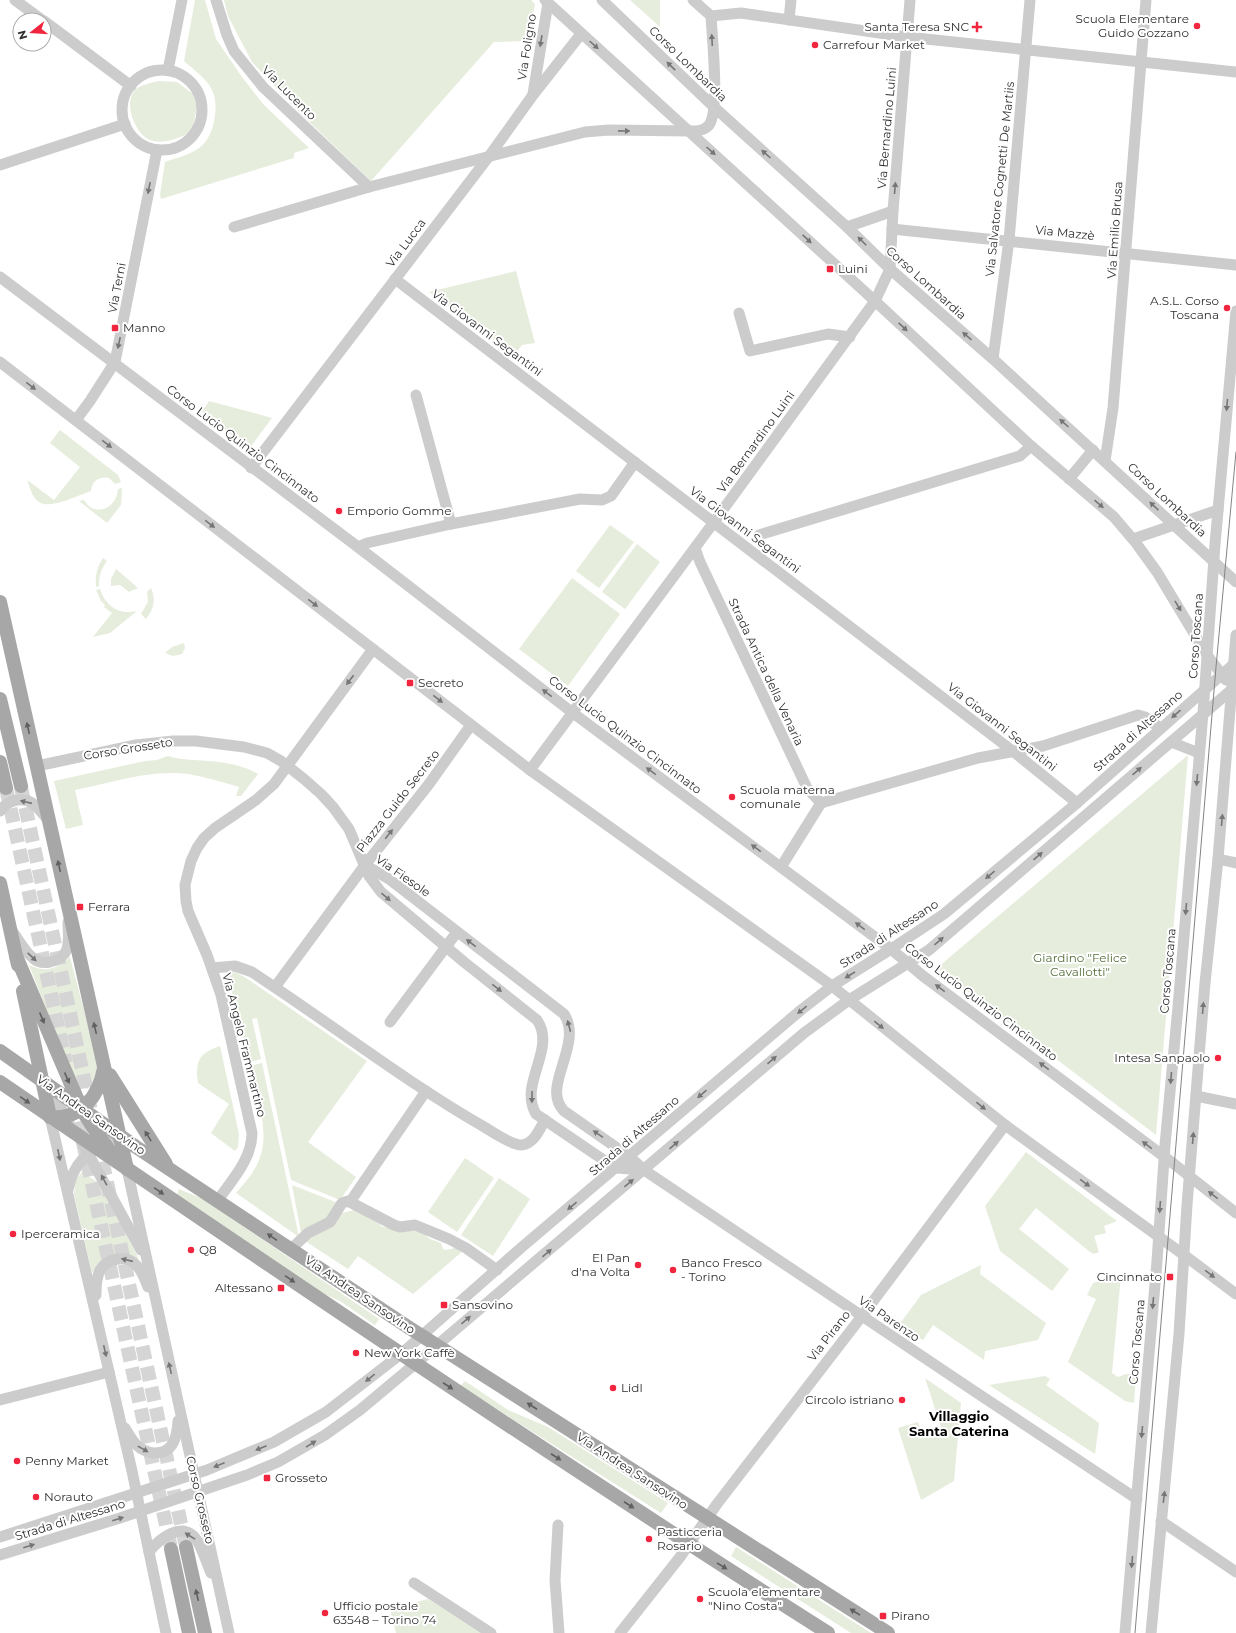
<svg xmlns="http://www.w3.org/2000/svg" width="1236" height="1633" font-family="Montserrat,sans-serif">
<style>
.green{fill:#e6eddc}
.lines{fill:none;stroke-linecap:round;stroke-linejoin:round}
.major-tunnel{stroke:#d5d5d5;stroke-width:14;stroke-dasharray:14 7;stroke-linecap:butt}
.minor{stroke:#ccc;stroke-width:11}
.major{stroke:#a7a7a7;stroke-width:14}
.tram{stroke:#848484;stroke-width:1}
.oneway{fill:#767676}
.oneway2{fill:#5f5f5f}
.poi-dot{fill:#f2253f;stroke:#fff;stroke-width:1.5}
.labels{text-anchor:middle;stroke-width:4;stroke-linejoin:round;paint-order:stroke}
.poi-label{font-size:12px;fill:#2f2f2f;stroke:#fff;text-anchor:start}
.street-label{font-size:12px;fill:#2f2f2f;stroke:#fff}
.park-label{font-size:12px;fill:#556e39;stroke:#fff}
.neighbourhood-label{font-size:13px;font-weight:bold;fill:#000;stroke:#fff}
</style>
<rect width="100%" height="100%" fill="#fff"/>
<g class="green">
<path d="M195,0h10l11,39 26,38 21,27 46,44 -15,5v5l-133,41 -1,-4 5,-33c11,-4 25,-7 34,-14 8,-5 13,-17 15,-26 6,-34 -6,-40 -30,-61z"/>
<path d="M224,0h307l4,4 -7,37 -34,1 -123,139 -72,-69 -47,-50 -24,-46z"/>
<path d="M630,0h30v27z"/>
<path d="M158,81l19,1 16,12 4,13 -5,24c-10,7 -33,15 -44,8 -13,-7 -25,-36 -13,-49 5,-5 16,-7 23,-9z"/>
<path d="M516,271l19,72 -13,2 -8,10 -85,-63z"/>
<path d="M209,401l56,15 7,2 -23,31 -47,-37z"/>
<path d="M60,430l58,45 3,7 -6,2 -6,-6c-10,-2 -17,3 -18,13 -12,4 -42,19 -52,11 -7,-4 -9,-15 -12,-22l27,20 26,-33 -30,-24z"/>
<path d="M122,488l-1,17 -14,18 -28,-22 5,-1c10,18 33,9 34,-11z"/>
<path d="M610,525l24,17 -35,46 -23,-17z"/>
<path d="M637,544l23,18 -35,47 -23,-17z"/>
<path d="M103,558l4,3c-6,8 -8,15 -8,25l-3,1c-1,-11 1,-20 7,-29z"/>
<path d="M116,569l22,19 -9,4 -9,-7 -9,1v-7z"/>
<path d="M572,578l48,36 -52,72 -49,-37z"/>
<path d="M151,588c5,12 3,21 -5,31l-5,-5 7,-12 -1,-10z"/>
<path d="M100,589c6,18 19,26 37,22l-27,22 -17,4 19,-24 -8,-6 1,-2 -4,-4 -5,-11z"/>
<path d="M184,643l1,5 -3,6 -9,2 -8,-3 7,-6z"/>
<path d="M1188,755l-32,380 -219,-167z"/>
<path d="M168,756c8,3 17,3 25,4 21,1 47,3 65,14l-17,22h-5l3,-9c-17,-5 -34,-10 -51,-13 -39,-5 -76,9 -113,16l8,35 -17,4 -12,-48 91,-20 12,-1z"/>
<path d="M70,957l28,106 -5,21 -6,5 -13,-9 -45,-115c17,8 28,4 41,-8z"/>
<path d="M226,970l11,3 9,5 121,83 -59,81 48,35 -16,23 -49,-20 -34,-162 -5,1 9,40 -11,3z"/>
<path d="M220,1046l19,88 -1,13 -3,4 -24,-18 18,-29 -31,-21c-3,-22 1,-30 22,-37z"/>
<path d="M262,1063l37,174 -63,-44c9,-10 18,-20 23,-33 12,-27 -3,-66 -9,-94z"/>
<path d="M1026,1152l91,69 -13,5 2,7 -12,3 5,16 -5,2 -4,-2 -54,-44 -17,21 50,40 -17,22 -52,-40 -15,-45z"/>
<path d="M465,1158l29,20 -37,54 -29,-20z"/>
<path d="M82,1172l17,11 40,76 -12,-5 -23,5 -6,5 -6,9 -18,-79 2,-15z"/>
<path d="M499,1178l31,21 -37,57 -32,-21z"/>
<path d="M292,1185l46,18 -9,17 -28,13z"/>
<path d="M179,1189l24,10 176,120 -4,6 -35,-24 -25,-11 -138,-95z"/>
<path d="M354,1210l7,1 22,16 39,5 8,7 11,4 2,6 3,1 13,-3 5,3 -51,44 -55,-38 -10,13 -43,-28 37,-28z"/>
<path d="M981,1265l-1,9 66,49 -8,17 -53,11 -1,9 -51,-35 -10,15 -24,-15 22,-30z"/>
<path d="M1121,1275l-9,98 6,4 8,-3h10l-2,29 -9,-2 -57,-39 28,-63 -9,-4 6,-12z"/>
<path d="M1045,1376l5,3 -4,6 53,38 -4,31 -106,-69z"/>
<path d="M925,1378l36,25 -7,78 -33,19 -23,-72 20,-6 4,11 19,-6z"/>
<path d="M465,1381l43,29 40,17 120,76 -7,10 -201,-127z"/>
<path d="M736,1547l135,86h-20l-120,-77z"/>
<path d="M428,1599l54,34h-86l-6,-24z"/>
</g>
<g class="lines">
<g class="major-tunnel">
<path d="M21,787l70,324"/>
<path d="M6,788l60,275"/>
<path d="M74,1101l97,447"/>
<path d="M98,1141l88,406"/>
</g>
<g class="minor">
<path d="M15,0l27,20"/>
<path d="M216,0l11,35 7,16 29,36 106,100"/>
<path d="M545,0l330,301 156,145 83,71 22,26 21,29 50,83 19,25"/>
<path d="M602,0l112,107 133,120 43,42 103,90 243,223"/>
<path d="M711,16l30,-3 166,24 329,35"/>
<path d="M789,20l2,-20"/>
<path d="M44,21l87,65"/>
<path d="M168,70l14,-70"/>
<circle cx="162" cy="110" r="40"/>
<path d="M533,94l15,-91"/>
<path d="M0,165l125,-41"/>
<path d="M234,227l135,-40 216,-55 24,-2 80,1c8,0 15,0 20,-6 11,-14 3,-89 2,-109l-18,-16"/>
<path d="M847,227l46,-16"/>
<path d="M892,229l344,36"/>
<path d="M0,277l358,270 215,166 318,236 32,27 251,188 62,49"/>
<path d="M395,279l619,473 63,51"/>
<path d="M739,313l11,38 78,-17 22,3"/>
<path d="M993,359l16,-119 21,-240"/>
<path d="M0,362l530,408 302,216 173,139 179,130 52,39"/>
<path d="M416,395l35,129"/>
<path d="M76,420l14,-19 25,-39 42,-212"/>
<path d="M1105,461l8,-53 33,-408"/>
<path d="M251,468l239,-313 43,-60 48,-61"/>
<path d="M1069,479l24,-29"/>
<path d="M759,535l261,-79 11,-10"/>
<path d="M1133,539l85,-29"/>
<path d="M358,547l9,-4 84,-19 129,-25 22,1 9,-4 24,-34"/>
<path d="M695,548l5,14 107,226 14,15 157,-45 65,-12 95,-31 7,2 15,11"/>
<path d="M1171,742l28,11"/>
<path d="M37,766l99,-21 37,-4h23l48,6 23,6 14,8 23,18 17,15 12,13 16,22 20,47 12,16 83,70 73,58c20,29 -19,64 -1,94l72,49 9,5 27,2"/>
<path d="M530,770l184,-248 161,-221 15,-32 3,-58 17,-211"/>
<path d="M0,811c7,-10 21,-15 32,-8 6,4 11,11 16,17"/>
<path d="M1218,859l18,4"/>
<path d="M365,865l24,14 175,135c20,31 -24,73 0,97l66,46 14,13 333,223 160,106"/>
<path d="M781,867l40,-64"/>
<path d="M12,931c7,9 12,20 21,27 5,5 11,5 17,4 23,-5 18,-22 18,-40"/>
<path d="M212,968l23,-2 17,6c78,51 152,109 234,156 8,5 26,17 35,17 13,-1 18,-15 24,-25"/>
<path d="M275,987l90,-122 64,-81 42,-59"/>
<path d="M390,1022l67,-90"/>
<path d="M45,1085l24,36"/>
<path d="M1196,1096l40,8"/>
<path d="M50,1117l82,354 34,162"/>
<path d="M79,1137l62,113"/>
<path d="M127,1169l102,464"/>
<path d="M68,1190c2,-7 3,-14 7,-20 8,-16 28,-27 44,-35"/>
<path d="M218,1200c14,-20 34,-41 34,-67l-31,-138 -14,-40 -19,-44 -2,-10 -1,-16 6,-24 6,-13 7,-10 11,-10 41,-28 18,-16 99,-135"/>
<path d="M350,1202l76,-111"/>
<path d="M291,1249l17,-16 22,-11 12,-19 6,-2 46,24 6,2 15,-2 34,14 17,9 31,22"/>
<path d="M96,1295c0,-8 0,-17 4,-25 7,-11 26,-16 36,-5 6,5 9,15 12,22"/>
<path d="M0,1400l109,-28"/>
<path d="M125,1428c4,7 8,15 15,20 5,3 10,5 15,5 19,0 22,-17 23,-32"/>
<path d="M1161,1521l75,51"/>
<path d="M558,1525l-3,55 4,53"/>
<path d="M0,1537l207,-67 67,-28 52,-30 75,-58 121,-107 279,-237 31,-24 59,-37 53,-35 133,-111 159,-141"/>
<path d="M149,1552c10,-13 33,-32 47,-13 7,10 10,23 15,34"/>
<path d="M0,1555l120,-37 127,-43 31,-13 47,-27 35,-25 55,-46 389,-331 45,-33 80,-50 307,-264"/>
<path d="M414,1583l77,50"/>
<path d="M620,1633l60,-76 37,-53 145,-188 143,-191"/>
<path d="M1125,1633l32,-372 8,-116 13,-138 25,-294 12,-169 21,-233"/>
<path d="M1151,1633l28,-299 8,-129 18,-222 13,-124 18,-224"/>
</g>
<g class="major">
<path d="M0,602l127,567"/>
<path d="M0,699l21,87"/>
<path d="M0,762l6,26"/>
<path d="M0,883l18,82"/>
<path d="M16,956l66,154 16,25 15,20"/>
<path d="M23,991l27,126"/>
<path d="M0,1051l136,96 272,180 480,306"/>
<path d="M110,1075l56,89"/>
<path d="M0,1082c274,187 548,373 828,551"/>
<path d="M50,1117c31,3 49,-21 54,-49"/>
<path d="M186,1547l19,86"/>
<path d="M171,1549l18,84"/>
</g>
<path class="tram" d="M1135,1633l81,-966 20,-215"/>
</g>
<defs><path id="oneway-solid" d="M-6-.8H1V-3.2L6.5 0L1 3.2V.8H-6Z"/></defs>
<g class="oneway">
<use href="#oneway-solid" transform="translate(712 40) rotate(-93)"/>
<use href="#oneway-solid" transform="translate(541 41) rotate(99)"/>
<use href="#oneway-solid" transform="translate(594 45) rotate(42)"/>
<use href="#oneway-solid" transform="translate(671 66) rotate(-136)"/>
<use href="#oneway-solid" transform="translate(624 131) rotate(1)"/>
<use href="#oneway-solid" transform="translate(711 151) rotate(42)"/>
<use href="#oneway-solid" transform="translate(766 154) rotate(-138)"/>
<use href="#oneway-solid" transform="translate(149 188) rotate(101)"/>
<use href="#oneway-solid" transform="translate(895 188) rotate(-85)"/>
<use href="#oneway-solid" transform="translate(807 239) rotate(43)"/>
<use href="#oneway-solid" transform="translate(862 241) rotate(-135)"/>
<use href="#oneway-solid" transform="translate(903 327) rotate(43)"/>
<use href="#oneway-solid" transform="translate(967 336) rotate(-139)"/>
<use href="#oneway-solid" transform="translate(119 343) rotate(102)"/>
<use href="#oneway-solid" transform="translate(31 386) rotate(38)"/>
<use href="#oneway-solid" transform="translate(1227 405) rotate(95)"/>
<use href="#oneway-solid" transform="translate(1064 423) rotate(-138)"/>
<use href="#oneway-solid" transform="translate(107 444) rotate(38)"/>
<use href="#oneway-solid" transform="translate(1099 504) rotate(41)"/>
<use href="#oneway-solid" transform="translate(1154 506) rotate(-137)"/>
<use href="#oneway-solid" transform="translate(210 524) rotate(38)"/>
<use href="#oneway-solid" transform="translate(313 603) rotate(38)"/>
<use href="#oneway-solid" transform="translate(1178 606) rotate(59)"/>
<use href="#oneway-solid" transform="translate(350 680) rotate(127)"/>
<use href="#oneway-solid" transform="translate(547 693) rotate(-142)"/>
<use href="#oneway-solid" transform="translate(438 699) rotate(38)"/>
<use href="#oneway-solid" transform="translate(1176 714) rotate(139)"/>
<use href="#oneway-solid" transform="translate(651 771) rotate(-144)"/>
<use href="#oneway-solid" transform="translate(1137 771) rotate(-41)"/>
<use href="#oneway-solid" transform="translate(1197 780) rotate(95)"/>
<use href="#oneway-solid" transform="translate(26 802) rotate(-167)"/>
<use href="#oneway-solid" transform="translate(1222 820) rotate(-85)"/>
<use href="#oneway-solid" transform="translate(389 834) rotate(-52)"/>
<use href="#oneway-solid" transform="translate(756 848) rotate(-144)"/>
<use href="#oneway-solid" transform="translate(1038 856) rotate(-41)"/>
<use href="#oneway-solid" transform="translate(990 875) rotate(140)"/>
<use href="#oneway-solid" transform="translate(386 897) rotate(41)"/>
<use href="#oneway-solid" transform="translate(1186 909) rotate(95)"/>
<use href="#oneway-solid" transform="translate(860 926) rotate(-143)"/>
<use href="#oneway-solid" transform="translate(939 941) rotate(-41)"/>
<use href="#oneway-solid" transform="translate(471 943) rotate(-143)"/>
<use href="#oneway-solid" transform="translate(32 957) rotate(43)"/>
<use href="#oneway-solid" transform="translate(850 975) rotate(148)"/>
<use href="#oneway-solid" transform="translate(497 988) rotate(38)"/>
<use href="#oneway-solid" transform="translate(940 988) rotate(-143)"/>
<use href="#oneway-solid" transform="translate(1203 1008) rotate(-85)"/>
<use href="#oneway-solid" transform="translate(802 1010) rotate(141)"/>
<use href="#oneway-solid" transform="translate(879 1025) rotate(39)"/>
<use href="#oneway-solid" transform="translate(569 1026) rotate(-105)"/>
<use href="#oneway-solid" transform="translate(772 1060) rotate(-41)"/>
<use href="#oneway-solid" transform="translate(1044 1066) rotate(-143)"/>
<use href="#oneway-solid" transform="translate(1171 1078) rotate(95)"/>
<use href="#oneway-solid" transform="translate(702 1094) rotate(139)"/>
<use href="#oneway-solid" transform="translate(532 1097) rotate(91)"/>
<use href="#oneway-solid" transform="translate(981 1106) rotate(39)"/>
<use href="#oneway-solid" transform="translate(598 1134) rotate(-145)"/>
<use href="#oneway-solid" transform="translate(1193 1138) rotate(-85)"/>
<use href="#oneway-solid" transform="translate(674 1145) rotate(-41)"/>
<use href="#oneway-solid" transform="translate(1147 1145) rotate(-143)"/>
<use href="#oneway-solid" transform="translate(59 1155) rotate(78)"/>
<use href="#oneway-solid" transform="translate(104 1180) rotate(-119)"/>
<use href="#oneway-solid" transform="translate(629 1183) rotate(-40)"/>
<use href="#oneway-solid" transform="translate(1085 1183) rotate(36)"/>
<use href="#oneway-solid" transform="translate(1213 1195) rotate(-142)"/>
<use href="#oneway-solid" transform="translate(572 1206) rotate(140)"/>
<use href="#oneway-solid" transform="translate(1160 1207) rotate(94)"/>
<use href="#oneway-solid" transform="translate(547 1253) rotate(-40)"/>
<use href="#oneway-solid" transform="translate(127 1260) rotate(-167)"/>
<use href="#oneway-solid" transform="translate(1210 1274) rotate(37)"/>
<use href="#oneway-solid" transform="translate(1153 1303) rotate(95)"/>
<use href="#oneway-solid" transform="translate(466 1320) rotate(-40)"/>
<use href="#oneway-solid" transform="translate(105 1351) rotate(77)"/>
<use href="#oneway-solid" transform="translate(170 1368) rotate(-103)"/>
<use href="#oneway-solid" transform="translate(370 1378) rotate(141)"/>
<use href="#oneway-solid" transform="translate(1142 1432) rotate(95)"/>
<use href="#oneway-solid" transform="translate(311 1444) rotate(-32)"/>
<use href="#oneway-solid" transform="translate(261 1448) rotate(157)"/>
<use href="#oneway-solid" transform="translate(143 1449) rotate(29)"/>
<use href="#oneway-solid" transform="translate(219 1465) rotate(158)"/>
<use href="#oneway-solid" transform="translate(1164 1497) rotate(-83)"/>
<use href="#oneway-solid" transform="translate(118 1519) rotate(-17)"/>
<use href="#oneway-solid" transform="translate(190 1536) rotate(-148)"/>
<use href="#oneway-solid" transform="translate(29 1546) rotate(-17)"/>
<use href="#oneway-solid" transform="translate(1132 1562) rotate(95)"/>
</g>
<g class="oneway2">
<use href="#oneway-solid" transform="translate(28 728) rotate(-103)"/>
<use href="#oneway-solid" transform="translate(59 866) rotate(-103)"/>
<use href="#oneway-solid" transform="translate(42 1018) rotate(67)"/>
<use href="#oneway-solid" transform="translate(95 1028) rotate(-103)"/>
<use href="#oneway-solid" transform="translate(67 1078) rotate(66)"/>
<use href="#oneway-solid" transform="translate(25 1100) rotate(35)"/>
<use href="#oneway-solid" transform="translate(148 1136) rotate(-122)"/>
<use href="#oneway-solid" transform="translate(159 1191) rotate(34)"/>
<use href="#oneway-solid" transform="translate(272 1237) rotate(-146)"/>
<use href="#oneway-solid" transform="translate(290 1279) rotate(34)"/>
<use href="#oneway-solid" transform="translate(448 1386) rotate(33)"/>
<use href="#oneway-solid" transform="translate(532 1406) rotate(-147)"/>
<use href="#oneway-solid" transform="translate(556 1457) rotate(33)"/>
<use href="#oneway-solid" transform="translate(629 1505) rotate(33)"/>
<use href="#oneway-solid" transform="translate(722 1566) rotate(32)"/>
<use href="#oneway-solid" transform="translate(197 1595) rotate(-103)"/>
<use href="#oneway-solid" transform="translate(855 1612) rotate(-148)"/>
</g>
<g class="poi-dot">
<circle cx="1197" cy="26" r="4"/>
<path d="M975 21h4v4h4v4h-4v4h-4v-4h-4v-4h4z"/>
<circle cx="815" cy="45" r="4"/>
<rect x="826" y="265" width="8" height="8" rx="2"/>
<circle cx="1227" cy="308" r="4"/>
<rect x="111" y="324" width="8" height="8" rx="2"/>
<circle cx="339" cy="511" r="4"/>
<rect x="406" y="679" width="8" height="8" rx="2"/>
<circle cx="732" cy="797" r="4"/>
<rect x="76" y="903" width="8" height="8" rx="2"/>
<circle cx="1218" cy="1058" r="4"/>
<circle cx="13" cy="1234" r="4"/>
<circle cx="191" cy="1250" r="4"/>
<circle cx="638" cy="1265" r="4"/>
<circle cx="673" cy="1270" r="4"/>
<rect x="1166" y="1273" width="8" height="8" rx="2"/>
<rect x="277" y="1284" width="8" height="8" rx="2"/>
<rect x="440" y="1301" width="8" height="8" rx="2"/>
<circle cx="356" cy="1353" r="4"/>
<circle cx="613" cy="1388" r="4"/>
<circle cx="902" cy="1400" r="4"/>
<circle cx="17" cy="1461" r="4"/>
<rect x="263" y="1474" width="8" height="8" rx="2"/>
<circle cx="36" cy="1497" r="4"/>
<circle cx="649" cy="1539" r="4"/>
<circle cx="700" cy="1599" r="4"/>
<circle cx="325" cy="1613" r="4"/>
<rect x="879" y="1612" width="8" height="8" rx="2"/>
</g>
<g class="labels">
<g class="poi-label">
<text x="1189" y="23" text-anchor="end">Scuola Elementare<tspan x="1189" dy="14">Guido Gozzano</tspan></text>
<text x="969" y="31" text-anchor="end">Santa Teresa SNC</text>
<text x="823" y="49">Carrefour Market</text>
<text x="838" y="273">Luini</text>
<text x="1219" y="305" text-anchor="end">A.S.L. Corso<tspan x="1219" dy="14">Toscana</tspan></text>
<text x="123" y="332">Manno</text>
<text x="347" y="515">Emporio Gomme</text>
<text x="418" y="687">Secreto</text>
<text x="740" y="794">Scuola materna<tspan x="740" dy="14">comunale</tspan></text>
<text x="88" y="911">Ferrara</text>
<text x="1210" y="1062" text-anchor="end">Intesa Sanpaolo</text>
<text x="21" y="1238">Iperceramica</text>
<text x="199" y="1254">Q8</text>
<text x="630" y="1262" text-anchor="end">El Pan<tspan x="630" dy="14">d'na Volta</tspan></text>
<text x="681" y="1267">Banco Fresco<tspan x="681" dy="14">- Torino</tspan></text>
<text x="1162" y="1281" text-anchor="end">Cincinnato</text>
<text x="273" y="1292" text-anchor="end">Altessano</text>
<text x="452" y="1309">Sansovino</text>
<text x="364" y="1357">New York Caffè</text>
<text x="621" y="1392">Lidl</text>
<text x="894" y="1404" text-anchor="end">Circolo istriano</text>
<text x="25" y="1465">Penny Market</text>
<text x="275" y="1482">Grosseto</text>
<text x="44" y="1501">Norauto</text>
<text x="657" y="1536">Pasticceria<tspan x="657" dy="14">Rosario</tspan></text>
<text x="708" y="1596">Scuola elementare<tspan x="708" dy="14">"Nino Costa"</tspan></text>
<text x="333" y="1610">Ufficio postale<tspan x="333" dy="14">63548 – Torino 74</tspan></text>
<text x="891" y="1620">Pirano</text>
</g>
<g class="street-label">
<text transform="translate(527 47) rotate(-81)" y="4">Via Foligno</text>
<text transform="translate(688 64) rotate(44)" y="4">Corso Lombardia</text>
<text transform="translate(289 93) rotate(45)" y="4">Via Lucento</text>
<text transform="translate(887 128) rotate(-85)" y="4">Via Bernardino Luini</text>
<text transform="translate(1000 179) rotate(-84)" y="4">Via Salvatore Cognetti De Martiis</text>
<text transform="translate(1115 230) rotate(-86)" y="4">Via Emilio Brusa</text>
<text transform="translate(1065 233) rotate(6)" y="4">Via Mazzè</text>
<text transform="translate(406 243) rotate(-53)" y="4">Via Lucca</text>
<text transform="translate(926 283) rotate(42)" y="4">Corso Lombardia</text>
<text transform="translate(117 288) rotate(-79)" y="4">Via Terni</text>
<text transform="translate(487 333) rotate(37)" y="4">Via Giovanni Segantini</text>
<text transform="translate(756 442) rotate(-54)" y="4">Via Bernardino Luini</text>
<text transform="translate(243 444) rotate(37)" y="4">Corso Lucio Quinzio Cincinnato</text>
<text transform="translate(1167 500) rotate(43)" y="4">Corso Lombardia</text>
<text transform="translate(745 530) rotate(37)" y="4">Via Giovanni Segantini</text>
<text transform="translate(1196 636) rotate(-86)" y="4">Corso Toscana</text>
<text transform="translate(766 672) rotate(65)" y="4">Strada Antica della Venaria</text>
<text transform="translate(1002 727) rotate(38)" y="4">Via Giovanni Segantini</text>
<text transform="translate(1138 731) rotate(-42)" y="4">Strada di Altessano</text>
<text transform="translate(625 735) rotate(37)" y="4">Corso Lucio Quinzio Cincinnato</text>
<text transform="translate(128 749) rotate(-9)" y="4">Corso Grosseto</text>
<text transform="translate(398 801) rotate(-52)" y="4">Piazza Guido Secreto</text>
<text transform="translate(403 876) rotate(35)" y="4">Via Fiesole</text>
<text transform="translate(889 934) rotate(-33)" y="4">Strada di Altessano</text>
<text transform="translate(1168 971) rotate(-85)" y="4">Corso Toscana</text>
<text transform="translate(981 1002) rotate(37)" y="4">Corso Lucio Quinzio Cincinnato</text>
<text transform="translate(244 1045) rotate(76)" y="4">Via Angelo Frammartino</text>
<text transform="translate(91 1115) rotate(35)" y="4">Via Andrea Sansovino</text>
<text transform="translate(634 1136) rotate(-41)" y="4">Strada di Altessano</text>
<text transform="translate(360 1295) rotate(34)" y="4">Via Andrea Sansovino</text>
<text transform="translate(889 1319) rotate(34)" y="4">Via Parenzo</text>
<text transform="translate(829 1336) rotate(-52)" y="4">Via Pirano</text>
<text transform="translate(1137 1342) rotate(-85)" y="4">Corso Toscana</text>
<text transform="translate(632 1471) rotate(33)" y="4">Via Andrea Sansovino</text>
<text transform="translate(200 1500) rotate(77)" y="4">Corso Grosseto</text>
<text transform="translate(70 1520) rotate(-17)" y="4">Strada di Altessano</text>
</g>
<g class="park-label">
<text x="1080" y="962">Giardino "Felice<tspan x="1080" dy="14">Cavallotti"</tspan></text>
</g>
<g class="neighbourhood-label">
<text x="959" y="1421">Villaggio<tspan x="959" dy="15">Santa Caterina</tspan></text>
</g>
</g>
<g transform="translate(32 32) rotate(253)"><circle r="19" fill="#ffffff" stroke="#acacac"/>
<path d="M0-3L7 15L0 10L-7 15Z" fill="#f2253f"/>
<text y="-6" font-size="11" font-weight="bold" text-anchor="middle" fill="#2f2f2f">N</text>
</g>
</svg>
